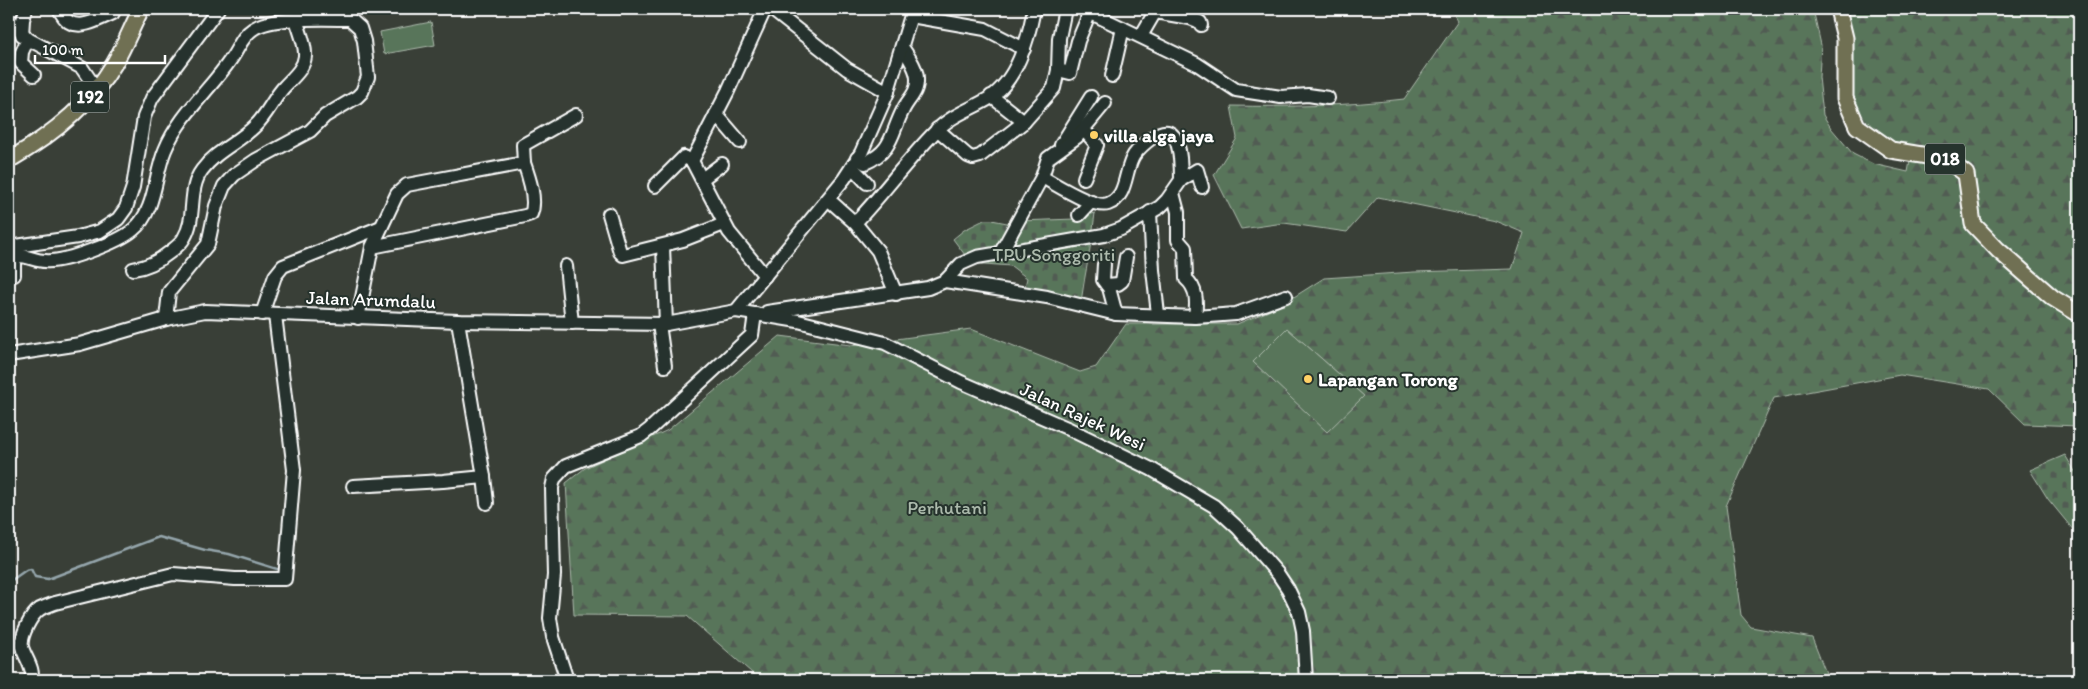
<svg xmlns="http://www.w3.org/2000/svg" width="2088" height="689" font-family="Itim,sans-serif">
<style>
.grass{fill:#59745a;stroke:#acbaac}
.forest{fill:url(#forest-firs);stroke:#acbaac;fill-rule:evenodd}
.cemetery{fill:url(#cemetery-stones);stroke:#acbaac}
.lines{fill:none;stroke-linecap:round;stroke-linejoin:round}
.stream{stroke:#95a6ac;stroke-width:2.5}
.minor-casing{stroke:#fff;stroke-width:16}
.major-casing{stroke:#fff;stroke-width:19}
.minor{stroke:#26332d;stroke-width:12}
.major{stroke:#706f52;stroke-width:15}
.poi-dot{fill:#ffd166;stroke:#26332d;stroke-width:2}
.labels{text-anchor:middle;stroke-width:4;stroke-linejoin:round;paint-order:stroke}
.shield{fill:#26332d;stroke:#bec2c0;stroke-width:1}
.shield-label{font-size:18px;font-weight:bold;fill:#fff}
.poi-label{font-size:19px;font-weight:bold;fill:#fff;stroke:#26332d;text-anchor:start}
.park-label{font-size:19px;fill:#acbaac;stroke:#26332d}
.street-label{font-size:19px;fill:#fff;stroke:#26332d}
</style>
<defs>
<pattern id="forest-firs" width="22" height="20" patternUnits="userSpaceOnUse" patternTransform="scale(1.25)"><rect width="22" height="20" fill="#59745a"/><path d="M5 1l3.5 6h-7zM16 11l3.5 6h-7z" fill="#515c52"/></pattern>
<pattern id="cemetery-stones" width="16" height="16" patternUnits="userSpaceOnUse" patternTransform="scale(1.25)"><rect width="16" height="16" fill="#59745a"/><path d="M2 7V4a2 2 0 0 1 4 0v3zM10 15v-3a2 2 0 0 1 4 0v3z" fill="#515c52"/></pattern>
</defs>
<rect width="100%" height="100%" fill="#393f37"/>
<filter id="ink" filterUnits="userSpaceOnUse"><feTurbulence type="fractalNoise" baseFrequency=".02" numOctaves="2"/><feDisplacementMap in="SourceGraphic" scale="10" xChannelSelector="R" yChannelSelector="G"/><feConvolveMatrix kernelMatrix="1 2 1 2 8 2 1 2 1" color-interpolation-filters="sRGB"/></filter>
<g filter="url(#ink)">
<g class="grass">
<path d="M431,22l4,23 -51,9 -4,-22z"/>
<path d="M1287,328l77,68 -37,37 -74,-71z"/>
</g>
<path class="forest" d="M1451,9h362l8,36 -2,32 4,38 8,13 22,26 20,10 35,8 5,-27 -17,-1 -36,-24 -9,-26 -6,-85h234v417l-54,-2 -36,-35 -89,-14 -126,23 -48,108 15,109 10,12 61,11 16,40 6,2h-1074l-73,-64 -113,-1 -8,-132 19,-15 83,-38 112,-94 71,9 120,-16 109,43 16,-5 30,-43h111l41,-17 46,-29 90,-6 98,-3 12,-36 -29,-12 -117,-24 -31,35 -63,-9 -43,6 -27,-54 23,-37 -6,-32c58,1 115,0 173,-7l54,-78zM1287,328l77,68 -37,36 -74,-70z"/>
<g class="cemetery">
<path d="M1095,213c-3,31 -10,59 -14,89l-57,-11 3,-13 -16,-12 -40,-3 -18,-24 11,-9 20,-10h8l15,3 12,-2 56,-2z"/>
<path d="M2065,455l14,23v59l-31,-38 -18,-29z"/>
</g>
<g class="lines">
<path class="stream" d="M9,582l17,-12 5,-1 4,8 13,2 111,-42 46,13 24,4 48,15"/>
<g class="minor-casing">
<g id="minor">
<path d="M59,9c2,4 6,10 10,13 13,8 32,-4 44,-9"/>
<path d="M771,9l76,60 41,23"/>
<path d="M1083,9l114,55 39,26 45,7 27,-2 20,3"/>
<path d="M911,16l74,13 39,20"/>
<path d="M9,19l19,20 54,29 15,22"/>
<path d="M22,35l1,-15 3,-11"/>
<path d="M1141,36l14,-24 35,6 10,4 1,3"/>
<path d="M28,39l-6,13 -1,11 13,12"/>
<path d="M1058,70l12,3 8,-32 12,-29"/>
<path d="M1112,76l11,-48"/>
<path d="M991,96l33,26"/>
<path d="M716,114l24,28"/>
<path d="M937,129l31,27 5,2 7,-2 44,-34 30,-34 4,-18 1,-32 6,-29"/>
<path d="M1084,130l13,15 -13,33"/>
<path d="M1061,145l30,-48"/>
<path d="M857,158l8,5c28,-12 26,-30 38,-53 5,-11 15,-17 14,-31 0,-11 -9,-23 -15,-32"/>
<path d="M524,163l-1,-18 53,-30"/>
<path d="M852,167l15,16"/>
<path d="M702,179l20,-15"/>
<path d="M1181,180l16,-10 5,17"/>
<path d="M655,186l29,-29 8,4"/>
<path d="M828,199l27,24 23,28 18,43"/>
<path d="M1150,212l3,58 5,44"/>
<path d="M609,214l11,38 3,3 60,-15 41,-16"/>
<path d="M1079,215l12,-13"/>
<path d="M855,223c28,-29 52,-63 81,-92 14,-15 35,-22 52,-32 29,-18 40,-59 46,-90"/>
<path d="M663,246l3,78"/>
<path d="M9,247l69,-10 22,-6 18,-12 8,-11 7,-21 11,-70 8,-19 66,-89"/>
<path d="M1001,252l41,-75 6,-19 29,-21 28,-34"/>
<path d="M1104,264l-1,16 6,8 7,26"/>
<path d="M566,266l6,57"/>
<path d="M133,269c15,-2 26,-8 37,-17 5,-4 11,-8 14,-14 13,-21 3,-48 18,-68 15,-20 36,-27 53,-44 12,-11 18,-27 29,-39 8,-9 20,-18 21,-31 1,-11 -6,-26 -9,-37"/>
<path d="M14,275v-15l5,-4c9,0 17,5 26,5 19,2 74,-19 88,-31 23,-19 21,-54 32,-80 15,-36 45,-60 66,-91 8,-11 11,-23 22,-30 19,-13 74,-10 97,-10l10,9 4,13 4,36 -6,15 -5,5 -32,19 -15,15 -54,29 -22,15 -10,11 -8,20 -8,38 -39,48 -3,27"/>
<path d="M765,276l-36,-44 -37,-71 36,-70 37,-82"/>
<path d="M945,281l16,-17 16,-7 127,-22 17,-6 39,-22 7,-7 14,-20c0,-17 0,-64 -28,-43 -7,5 -14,11 -19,18 -10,15 -6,42 -26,49 -15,5 -52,-20 -66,-27"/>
<path d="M1107,285l11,-1 4,-3 4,-24"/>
<path d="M736,311l108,-132 17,-26 26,-59 26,-85"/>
<path d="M767,312l161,-24 17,-7 102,16 69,17 79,3c2,-15 2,-29 -9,-38l-1,-31 -7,-8v-28l-5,-19"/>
<path d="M262,314l13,-38 8,-10 98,-39"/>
<path d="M1195,317l41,-3 50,-18"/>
<path d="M358,318l14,-71 153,-31 6,-2c6,-14 -2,-37 -7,-51l-117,22 -10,9 -25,53"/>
<path d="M659,324l6,42"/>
<path d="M9,355l71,-11 86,-25 39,-8 253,10 208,3 70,-13 62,10 87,22 76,39 106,46 84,41 63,37 24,22 40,46 10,15 11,23 4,19 3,49"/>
<path d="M484,477l3,26"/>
<path d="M353,486l90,-5 41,-4 -26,-156"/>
<path d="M31,680c4,-11 -6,-22 -9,-33 -2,-11 9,-32 18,-38 4,-2 10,-4 15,-6l118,-29 62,5h50l9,-109 -19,-155"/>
<path d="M567,680l-14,-43 -3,-19 4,-43 -2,-87 2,-9 12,-13 75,-30 9,-7 102,-94 3,-21"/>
</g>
</g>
<g class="major-casing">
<g id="major">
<path d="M1838,9l7,29v60l12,28 34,24 55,9 20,15 7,50 25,26 55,48 26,16"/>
<path d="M9,160c40,-23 81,-55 105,-96 10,-17 18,-37 27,-55"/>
</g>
</g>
<use href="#minor" class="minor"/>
<use href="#major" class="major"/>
</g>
</g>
<g class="poi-dot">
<circle cx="1094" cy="135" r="5"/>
<circle cx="1308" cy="379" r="5"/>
</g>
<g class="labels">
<g class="shield">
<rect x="71" y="81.5" width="38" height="31" rx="4"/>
<rect x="1925" y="143.5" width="40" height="31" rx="4"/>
</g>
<g class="shield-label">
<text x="90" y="103">192</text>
<text x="1945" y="165">018</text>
</g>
<g class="poi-label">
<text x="1104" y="142">villa alga jaya</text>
<text x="1318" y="386">Lapangan Torong</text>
</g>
<g class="park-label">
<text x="1054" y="261">TPU Songgoriti</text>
<text x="947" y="514">Perhutani</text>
</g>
<g class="street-label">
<text transform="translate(371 299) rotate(2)" y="7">Jalan Arumdalu</text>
<text transform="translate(1083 416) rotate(25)" y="7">Jalan Rajek Wesi</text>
</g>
</g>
<rect width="2088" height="689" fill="none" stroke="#26332d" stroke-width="30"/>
<rect x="15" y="15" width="2058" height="659" fill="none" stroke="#fff" stroke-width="2" filter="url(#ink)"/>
<path d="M35 55v8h130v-8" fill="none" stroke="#ffffff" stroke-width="2.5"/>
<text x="42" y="55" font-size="15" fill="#ffffff" stroke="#26332d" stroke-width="4" paint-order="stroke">100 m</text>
</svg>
